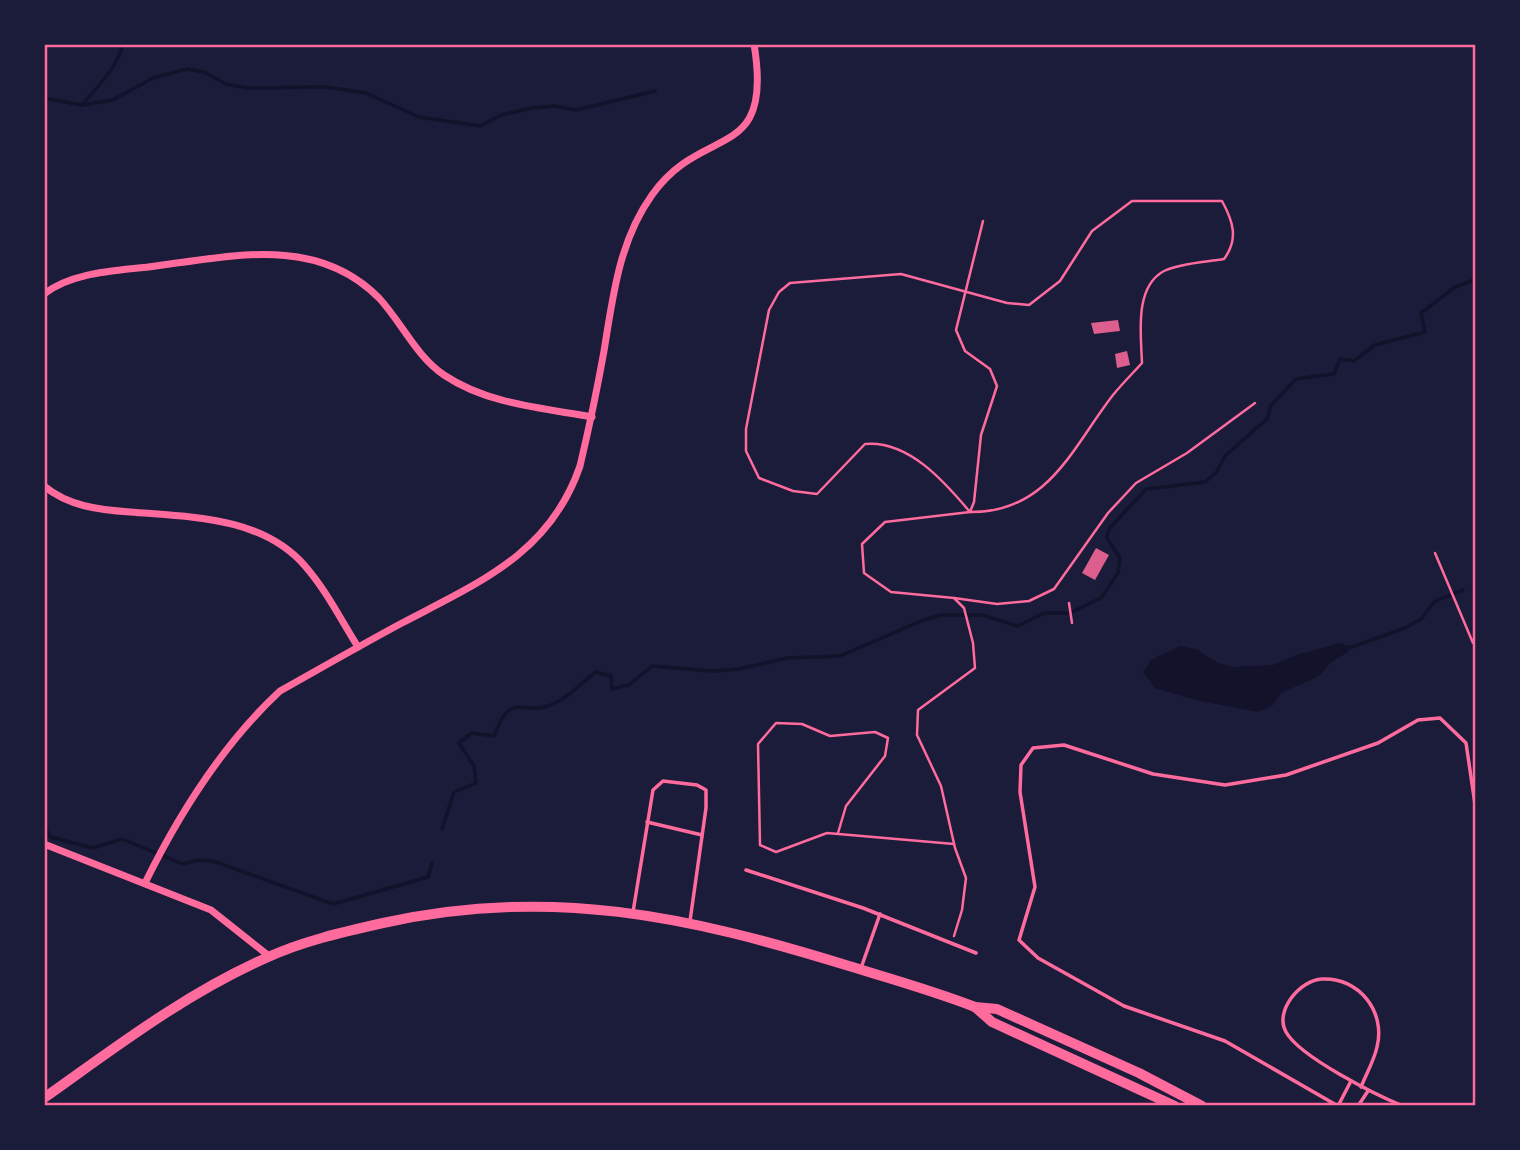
<svg xmlns="http://www.w3.org/2000/svg" width="1520" height="1150" font-family="'IBM Plex Sans',sans-serif">
<style>
.water{fill:#12122b}
.lines{fill:none;stroke-linecap:round;stroke-linejoin:round}
.stream{stroke:#12122b;stroke-width:3.5}
.building{fill:#dd5f8e}
.path{stroke:#ff6b9d;stroke-width:2.5}
.service{stroke:#ff6b9d;stroke-width:3.5}
.minor{stroke:#ff6b9d;stroke-width:7}
.secondary{stroke:#ff6b9d;stroke-width:10}
.neatline{fill:none;stroke:#ff6b9d;stroke-width:2.5}
</style>
<rect width="100%" height="100%" fill="#1b1b3a"/>
<path class="water" d="M1340,643l9,3 -1,6 -17,10 -12,14 -38,17 -8,12 -15,7 -62,-12 -41,-12 -12,-16 8,-12 29,-14 16,3 22,14 15,4 40,-2 23,-10z"/>
<g class="lines">
<g class="stream">
<path d="M44,98l38,7c16,-19 35,-37 41,-61"/>
<path d="M82,105l31,-5 40,-22 34,-9 17,3 22,12 21,4 79,-1 40,6 53,24 61,9 21,-11 31,-7 23,-2 21,4 79,-19"/>
<path d="M1346,649l59,-21 16,-9 14,-18 28,-11"/>
<path d="M44,825l6,12 43,11 29,-9 61,25 16,-4 14,1 120,43 95,-27 4,-14"/>
<path d="M442,829l12,-37 22,-9 -2,-17 -15,-23 13,-10 22,3c19,-51 29,-15 63,-34 14,-7 26,-21 39,-30l15,4 1,13 17,-4 23,-19 60,5 27,-2 48,-11 53,-2 81,-35 20,-6h41l36,11 26,-13h26l31,-15 17,-25 2,-15 -13,-20 2,-9 37,-40 59,-7 11,-9 9,-17 42,-37 4,-14 25,-26 38,-5 6,-15 14,2 21,-16 50,-13 -4,-19 34,-26 21,-8"/>
</g>
</g>
<g class="building">
<path d="M1118,320l2,11 -26,3 -3,-11z"/>
<path d="M1127,351l3,14 -13,3 -2,-14z"/>
<path d="M1096,548l13,7 -14,25 -13,-7z"/>
</g>
<g class="lines">
<g class="path">
<path d="M1132,201h90c11,20 17,38 2,58 -17,3 -44,4 -60,12 -30,16 -23,64 -22,92 -10,11 -20,21 -29,32 -40,51 -64,118 -143,117 -26,-31 -62,-72 -105,-68l-48,50 -24,-3 -34,-13 -13,-27v-22l23,-119 10,-18 11,-9 111,-9 106,29 22,2 31,-24 32,-50z"/>
<path d="M1435,553l38,90"/>
<path d="M954,598l43,6 32,-3 25,-12 54,-76 28,-30 51,-30 68,-50"/>
<path d="M1069,603l3,20"/>
<path d="M838,833l8,-27 39,-50 3,-18 -13,-6 -45,4 -28,-12 -26,-1 -18,21 2,101 16,7 51,-19 127,11"/>
<path d="M954,936l8,-26 4,-32 -11,-30 -14,-62 -24,-51 1,-25 57,-42 -2,-25 -9,-35 -10,-10 -63,-6 -27,-19 -2,-29 23,-22 85,-10 4,-10 7,-67 16,-49 -7,-17 -25,-18 -9,-21 27,-109"/>
</g>
<g class="service">
<path d="M647,822l55,13"/>
<path d="M746,870l117,38 113,45"/>
<path d="M633,912l20,-122 10,-9 34,4 9,5v18l-16,113"/>
<path d="M861,968l19,-54"/>
<path d="M1361,1087c5,-13 13,-26 16,-40 9,-35 -18,-70 -55,-68 -22,1 -48,32 -36,53 14,25 90,63 117,74"/>
<path d="M1338,1106l-113,-65 -101,-35 -86,-48 -19,-18 16,-53 -15,-95 1,-27 12,-17 31,-3 89,29 72,11 61,-10 92,-32 40,-23 22,-2 26,25 10,68"/>
<path d="M1338,1106l13,-25"/>
<path d="M1358,1106l10,-15"/>
<path d="M1472,1106h4"/>
</g>
<g class="minor">
<path d="M44,294c29,-23 76,-23 112,-28 76,-10 161,-31 223,32 23,25 37,58 65,77 43,29 98,33 148,42"/>
<path d="M44,486c24,20 55,24 86,26 59,5 132,4 175,54 21,24 36,54 53,81"/>
<path d="M44,844l167,66 58,46"/>
<path d="M145,883c34,-69 79,-140 135,-192 41,-23 81,-46 122,-68 76,-40 148,-69 178,-157 9,-38 17,-76 24,-115 9,-55 15,-110 48,-156 51,-73 122,-30 102,-151"/>
</g>
<g class="secondary">
<path d="M975,1007l17,15 183,84"/>
<path d="M44,1098c72,-51 141,-104 222,-140 37,-17 77,-26 117,-35 167,-37 305,-7 466,43 42,13 85,25 126,41l22,2 142,64 63,33"/>
</g>
</g>
<rect width="1520" height="1150" fill="none" stroke="#1b1b3a" stroke-width="91"/>
<rect x="46" y="46" width="1428" height="1058" class="neatline"/>
</svg>
